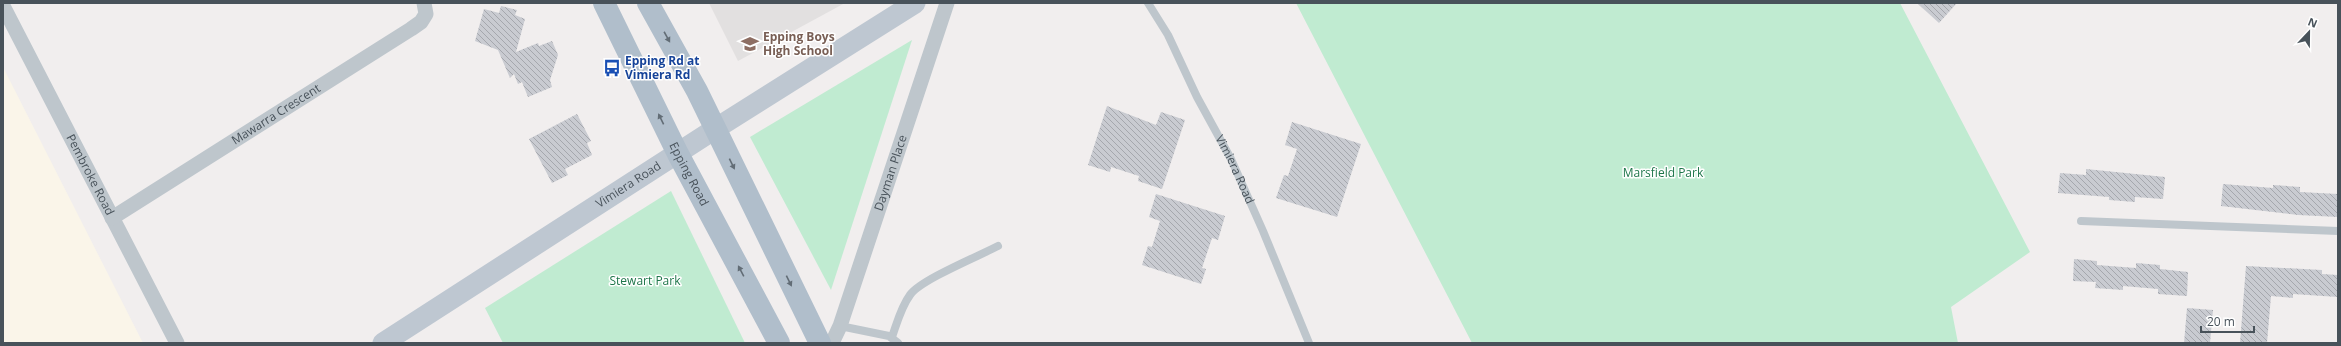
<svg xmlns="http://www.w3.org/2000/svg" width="2341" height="346" font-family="'Open Sans',sans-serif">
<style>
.commercial{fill:#faf5e9}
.education{fill:#e2e0e0}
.park{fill:#c0ebd1}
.building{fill:url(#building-back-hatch)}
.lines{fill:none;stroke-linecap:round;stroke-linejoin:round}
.lane{stroke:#bec6cc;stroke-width:8}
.street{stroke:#bec6cc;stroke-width:15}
.secondary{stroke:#bec7d1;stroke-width:21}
.primary{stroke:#b0becb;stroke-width:22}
.oneway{fill:#626d76}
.labels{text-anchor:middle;stroke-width:3;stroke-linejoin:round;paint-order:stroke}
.education-label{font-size:12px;font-weight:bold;fill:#785e54;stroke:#fff;text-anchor:start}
.transit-label{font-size:12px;font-weight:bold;fill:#164399;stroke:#fff;text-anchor:start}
.street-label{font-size:12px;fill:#48525a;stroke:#fff}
.park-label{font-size:12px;fill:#1e764a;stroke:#fff}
</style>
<defs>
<pattern id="building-back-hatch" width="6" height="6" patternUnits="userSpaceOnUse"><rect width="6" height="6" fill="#c9cbd1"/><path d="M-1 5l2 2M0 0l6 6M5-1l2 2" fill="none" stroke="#a5a7ad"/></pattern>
</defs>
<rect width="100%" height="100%" fill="#f1eeee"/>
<path class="commercial" d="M3,67l140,276h-140z"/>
<path class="education" d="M709,3h136l-107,58z"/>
<g class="park">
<path d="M1296,3h604l130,249 -79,55 7,36h-486z"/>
<path d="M912,40l-81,250 -81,-153z"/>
<path d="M671,191l74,152h-242l-18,-35z"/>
</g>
<g class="building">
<path d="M1917,3h40l-18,20z"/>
<path d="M501,6l16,4 -2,5 10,4 -9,33 22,-9 1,3 13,-5 6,14 -8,25 2,7 -24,10 -6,-15 -4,2 -4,-10 -4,4 -12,-28 -23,-9 9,-32 15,4z"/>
<path d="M1107,106l49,19 5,-13 24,8 -23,69 -24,-8 1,-5 -28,-9 -1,5 -22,-7z"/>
<path d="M577,114l14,27 -4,2 5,12 -27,14 3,6 -16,8 -23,-44z"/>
<path d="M1292,122l69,22 -24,73 -61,-19 8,-23 4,1 9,-27 -12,-4z"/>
<path d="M2086,169l79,8 -2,22 -28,-2v5l-26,-2v-3l-51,-4 2,-20 26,2z"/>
<path d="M2223,184l50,4v-3l27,2v5l38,2v23l-40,-2 -77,-9z"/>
<path d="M1156,194l69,22 -7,24 -6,-2 -10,30 4,1 -5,15 -59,-19 6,-19 4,1 8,-26 -11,-4z"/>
<path d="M2074,259l23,2v4l39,3v-5l24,2v4l28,3 -1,24 -29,-2v-5l-35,-3v4l-28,-2 1,-6 -23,-1z"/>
<path d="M2246,266l76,4v4l16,1v22l-45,-3v4l-22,-2 -4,47h-27z"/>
<path d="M2187,308l26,2 -3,33h-26z"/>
</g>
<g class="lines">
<g class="lane">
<path id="s1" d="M1148,3l20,32 29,62 34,62 32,72 46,112"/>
<path d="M2081,221l257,10"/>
<path d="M840,326l49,10 9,7"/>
<path d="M892,337c5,-14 9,-30 18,-42 10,-15 69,-39 88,-49"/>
</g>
<g class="street">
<path id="s2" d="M3,6l174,337"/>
<path id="s3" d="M112,218l299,-189 10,-7 5,-8 -2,-11"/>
<path id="s4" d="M832,343l8,-17 107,-323"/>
</g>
<path class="secondary" id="s5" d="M383,343l332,-214 200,-126"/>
<g class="primary">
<path id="s6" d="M604,3l74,151 101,189"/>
<path d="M648,3l49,88 123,252"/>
</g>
</g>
<defs><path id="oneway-solid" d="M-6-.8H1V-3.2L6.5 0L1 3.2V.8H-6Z"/></defs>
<g class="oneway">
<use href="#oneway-solid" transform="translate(667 37) rotate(61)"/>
<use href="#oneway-solid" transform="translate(661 119) rotate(-116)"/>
<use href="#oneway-solid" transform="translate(732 164) rotate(64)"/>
<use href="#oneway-solid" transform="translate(741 271) rotate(-118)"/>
<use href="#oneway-solid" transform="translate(789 281) rotate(64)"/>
</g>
<defs>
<g id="school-bare" transform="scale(1.38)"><path d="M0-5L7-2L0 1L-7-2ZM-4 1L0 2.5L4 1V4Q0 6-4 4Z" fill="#8d6e63" stroke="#fff" stroke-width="2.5" paint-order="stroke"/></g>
<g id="bus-bare" transform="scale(1.38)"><path d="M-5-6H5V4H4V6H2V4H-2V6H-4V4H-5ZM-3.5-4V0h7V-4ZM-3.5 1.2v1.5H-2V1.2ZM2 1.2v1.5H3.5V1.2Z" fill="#1a4fb4" stroke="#fff" stroke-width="2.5" paint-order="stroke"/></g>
</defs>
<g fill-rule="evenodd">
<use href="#school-bare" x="750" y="44"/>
<use href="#bus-bare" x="612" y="68"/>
</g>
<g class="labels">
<g class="education-label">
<text x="763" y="41">Epping Boys<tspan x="763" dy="14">High School</tspan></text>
</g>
<g class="transit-label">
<text x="625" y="65">Epping Rd at<tspan x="625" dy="14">Vimiera Rd</tspan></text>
</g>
<g class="street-label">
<text dy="4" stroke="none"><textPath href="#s3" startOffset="194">Mawarra Crescent</textPath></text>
<text dy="4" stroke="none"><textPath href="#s1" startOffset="188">Vimiera Road</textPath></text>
<text dy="4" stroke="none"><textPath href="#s4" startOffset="180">Dayman Place</textPath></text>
<text dy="4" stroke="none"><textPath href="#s2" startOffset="190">Pembroke Road</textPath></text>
<text dy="4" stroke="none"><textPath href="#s6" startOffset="191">Epping Road</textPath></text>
<text dy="4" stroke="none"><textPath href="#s5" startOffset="292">Vimiera Road</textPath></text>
</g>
<g class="park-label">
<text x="1663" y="177">Marsfield Park</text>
<text x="645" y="285">Stewart Park</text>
</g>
</g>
<rect width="2341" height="346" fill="none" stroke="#48525a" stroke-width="8"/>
<g transform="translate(2309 32) rotate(22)" stroke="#ffffff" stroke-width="3" paint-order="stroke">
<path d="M0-3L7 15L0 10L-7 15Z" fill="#48525a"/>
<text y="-6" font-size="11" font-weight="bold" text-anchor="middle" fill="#48525a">N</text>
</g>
<path d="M2201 326v6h53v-6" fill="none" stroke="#48525a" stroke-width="2"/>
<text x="2207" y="326" font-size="12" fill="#48525a" stroke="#ffffff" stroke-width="3" paint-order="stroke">20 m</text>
</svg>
